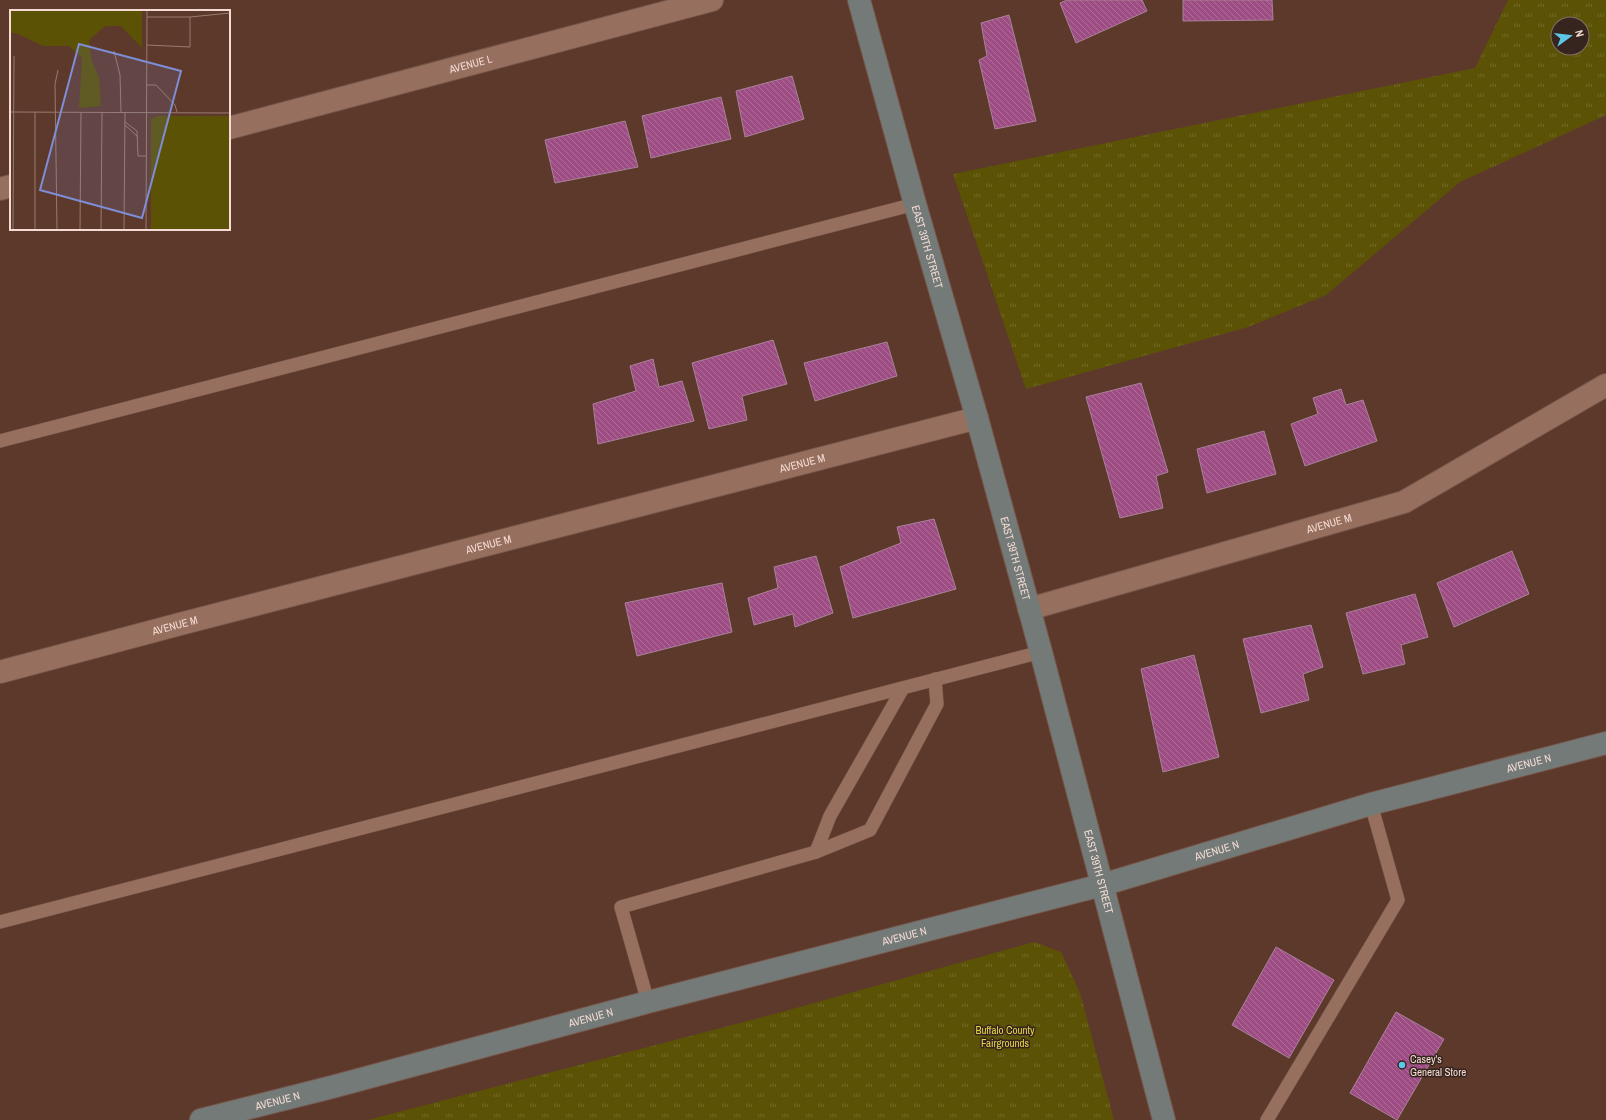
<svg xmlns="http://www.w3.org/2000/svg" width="1606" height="1120" font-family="'Archivo Narrow',sans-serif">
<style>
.park{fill:url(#park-tufts);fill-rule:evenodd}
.building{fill:url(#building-back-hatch);stroke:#a9829a}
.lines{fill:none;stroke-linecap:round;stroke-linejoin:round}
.lane-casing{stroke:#77584c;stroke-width:14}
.street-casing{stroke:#77584c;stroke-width:24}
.secondary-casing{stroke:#77584c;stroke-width:24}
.lane{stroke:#976f5f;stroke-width:13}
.street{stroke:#976f5f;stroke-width:22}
.secondary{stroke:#747a78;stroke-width:22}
.poi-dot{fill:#5dc7e8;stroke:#36251f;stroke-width:1.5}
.labels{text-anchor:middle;stroke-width:3;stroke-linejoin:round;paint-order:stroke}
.street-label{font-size:11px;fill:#f4dcd4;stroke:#36251f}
.park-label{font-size:11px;fill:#e7d448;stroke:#36251f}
.poi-label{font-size:11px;fill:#f4dcd4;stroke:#36251f;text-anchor:start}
.inset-road{fill:none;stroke:#997a6f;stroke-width:1}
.view{fill:#7e8ed6;fill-opacity:0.15;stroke:#7e8ed6;stroke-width:2}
.inset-edge{fill:none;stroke:#f4dcd4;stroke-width:2}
</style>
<defs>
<pattern id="park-tufts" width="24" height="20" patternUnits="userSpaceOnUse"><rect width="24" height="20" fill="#5b5205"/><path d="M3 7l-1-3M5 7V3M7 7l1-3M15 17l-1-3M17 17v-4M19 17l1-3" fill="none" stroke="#736a29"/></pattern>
<pattern id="building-back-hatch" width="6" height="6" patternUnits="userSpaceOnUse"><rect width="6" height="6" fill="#9d4d83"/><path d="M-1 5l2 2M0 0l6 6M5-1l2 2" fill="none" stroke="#b06e99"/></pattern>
</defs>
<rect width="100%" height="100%" fill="#5d392b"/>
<g class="park">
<path d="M1508,0h98v115l-146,67 -134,113 -78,32 -222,62 -73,-215 522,-106zM1558,24h24v24h-24z"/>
<path d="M1034,942l27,10 19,41 34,127h-746l410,-107z"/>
</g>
<g class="building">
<path d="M1067,0h75l5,11 -71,32 -16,-40z"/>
<path d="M1183,0h89l1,20 -90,1z"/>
<path d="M1009,15l27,106 -41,8 -16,-69 8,-4 -6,-33z"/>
<path d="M792,76l12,43 -59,18 -9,-46z"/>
<path d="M721,97l10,42 -80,19 -9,-42z"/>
<path d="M625,121l13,46 -83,16 -10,-43z"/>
<path d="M773,340l14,44 -45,12 5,24 -38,9 -17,-66z"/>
<path d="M887,342l10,34 -82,25 -11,-38z"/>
<path d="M653,359l6,28 23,-6 12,40 -96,23 -5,-40 43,-13 -6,-25z"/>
<path d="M1141,383l27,89 -12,4 7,32 -43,10 -34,-121z"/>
<path d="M1341,389l5,16 17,-5 14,41 -72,25 -14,-42 27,-10 -5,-16z"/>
<path d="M1264,431l12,43 -69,19 -10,-44z"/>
<path d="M934,519l22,70 -103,29 -13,-51 61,-24 -4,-16z"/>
<path d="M1512,551l17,43 -75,33 -17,-44z"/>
<path d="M816,556l17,57 -38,14 -2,-13 -39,11 -6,-27 30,-10 -4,-21z"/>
<path d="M722,583l10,49 -95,24 -12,-53z"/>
<path d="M1415,594l13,43 -27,8 4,19 -42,10 -17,-61z"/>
<path d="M1311,625l12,42 -20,7 6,26 -48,13 -18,-74z"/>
<path d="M1194,655l25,102 -56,15 -22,-103z"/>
<path d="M1276,947l58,33 -45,78 -57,-33z"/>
<path d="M1396,1012l48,27 -47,81 -47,-27z"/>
</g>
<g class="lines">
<g class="lane-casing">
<g id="lane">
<path d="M0,441l915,-237"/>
<path d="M816,852l14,-36 73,-128"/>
<path d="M0,922l1041,-270"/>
<path d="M648,1002l-27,-95 195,-55 54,-22 67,-126 -2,-25"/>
<path d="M1267,1120l131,-220 -27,-96"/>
</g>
</g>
<g class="street-casing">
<g id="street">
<path id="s1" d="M229,128l483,-128"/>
<path d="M0,189l11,-3"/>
<path id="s2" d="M1029,609l375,-107 202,-117"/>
<path id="s3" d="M0,672l180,-48 797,-206"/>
</g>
</g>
<g class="secondary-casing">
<g id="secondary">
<path id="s4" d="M859,0l56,204 62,214 64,234 123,468"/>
<path id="s5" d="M201,1120l131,-33 316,-85 454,-117 269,-81 235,-61"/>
</g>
</g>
<use href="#lane" class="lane"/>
<use href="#street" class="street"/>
<use href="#secondary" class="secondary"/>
</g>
<circle class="poi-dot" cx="1402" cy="1065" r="4"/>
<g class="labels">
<g class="street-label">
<text dy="4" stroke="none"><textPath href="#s1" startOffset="250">AVENUE L</textPath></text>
<text dy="4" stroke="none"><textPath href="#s4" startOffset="256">EAST 39TH STREET</textPath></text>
<text dy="4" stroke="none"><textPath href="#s3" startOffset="829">AVENUE M</textPath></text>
<text dy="4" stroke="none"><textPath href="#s2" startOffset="312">AVENUE M</textPath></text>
<text dy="4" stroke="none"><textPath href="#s3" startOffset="505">AVENUE M</textPath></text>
<text dy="4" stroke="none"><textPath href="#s4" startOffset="580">EAST 39TH STREET</textPath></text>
<text dy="4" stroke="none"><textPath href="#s3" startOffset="181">AVENUE M</textPath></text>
<text dy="4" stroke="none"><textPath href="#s5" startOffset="1375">AVENUE N</textPath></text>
<text dy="4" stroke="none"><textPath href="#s5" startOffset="1051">AVENUE N</textPath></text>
<text dy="4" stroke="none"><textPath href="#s4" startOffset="904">EAST 39TH STREET</textPath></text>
<text dy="4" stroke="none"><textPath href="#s5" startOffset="727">AVENUE N</textPath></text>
<text dy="4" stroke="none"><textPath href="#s5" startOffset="403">AVENUE N</textPath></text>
<text dy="4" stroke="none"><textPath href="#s5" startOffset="79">AVENUE N</textPath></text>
</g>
<g class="park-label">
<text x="1005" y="1034">Buffalo County<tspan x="1005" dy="13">Fairgrounds</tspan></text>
</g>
<g class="poi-label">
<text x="1410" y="1063">Casey's<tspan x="1410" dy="13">General Store</tspan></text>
</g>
</g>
<g transform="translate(10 10)">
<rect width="220" height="220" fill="#5d392b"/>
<path d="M0,0h132v38l-21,-22h-16l-16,14 3,22 7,15 2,29 -22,2 3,-50 -13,-12h-26l-27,-13h-6zM147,106h73v114h-79v-111z" fill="#5b5205"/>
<path class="inset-road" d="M137,7h43l40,-4M137,35l43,2v-30M104,41l6,24 1,37M137,75h9l19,20 2,7M0,102l220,1M115,112l12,9 1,25h9M115,115l13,12M3,220l1,-174M25,220v-118M47,220l-2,-146 3,-14M70,220l1,-118M91,220l1,-118M114,220l1,-118M136,220l1,-220"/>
<path class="view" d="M69,34l102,27 -39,147 -102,-28z"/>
<rect width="220" height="220" class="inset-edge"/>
</g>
<g transform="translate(1570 36) rotate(75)"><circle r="19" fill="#36251f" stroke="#826e67"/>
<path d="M0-3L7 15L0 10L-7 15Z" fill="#5dc7e8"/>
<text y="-6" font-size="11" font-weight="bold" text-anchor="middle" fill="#f4dcd4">N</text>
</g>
</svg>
